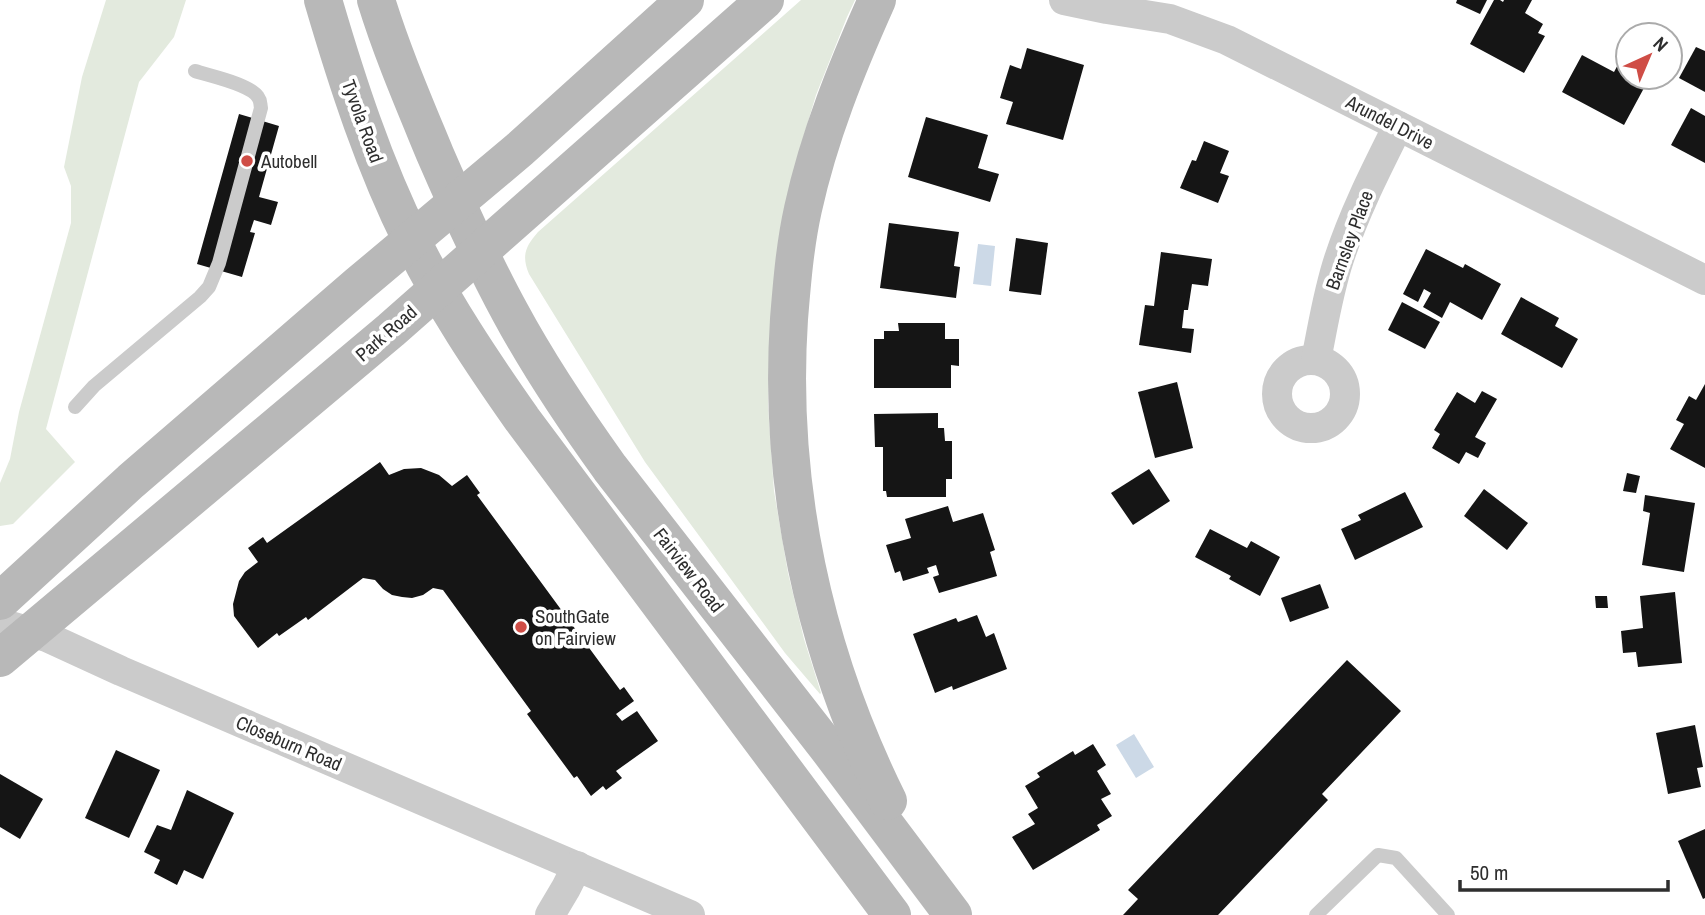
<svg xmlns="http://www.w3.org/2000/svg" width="1705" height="915" font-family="'Archivo Narrow',sans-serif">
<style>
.green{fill:#e3eade}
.water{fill:#ccd9e7}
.building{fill:#151515}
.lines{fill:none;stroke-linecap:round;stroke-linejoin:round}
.service{stroke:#cbcbcb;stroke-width:14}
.minor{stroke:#cbcbcb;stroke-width:30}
.secondary{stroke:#b8b8b8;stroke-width:38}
.poi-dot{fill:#cf4d46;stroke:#fff;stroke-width:2.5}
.labels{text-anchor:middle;stroke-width:7;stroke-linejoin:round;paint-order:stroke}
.street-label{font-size:19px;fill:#2e2e2e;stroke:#fff}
.poi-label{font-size:19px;fill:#2e2e2e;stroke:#fff;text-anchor:start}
</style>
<rect width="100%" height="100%" fill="#fff"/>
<g class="green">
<path d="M106,0h80l-12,37 -35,45 -93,347 29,33 -62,62 -13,2v-43l10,-24 9,-47 52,-189v-37l-7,-19 18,-90z"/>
<path d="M801,0h54l-8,17 -31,78 -20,67 -25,154 -3,90 6,85 14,82 16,66 17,54 -1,1 -35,-41 -140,-191 -116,-188c-8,-19 -3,-28 9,-42z"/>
</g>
<g class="water">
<path d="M978,244l17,2 -4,40 -18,-2z"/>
<path d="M1134,734l20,33 -18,11 -20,-33z"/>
</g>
<g class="building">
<path d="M1457,0h30l-7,14 -24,-11z"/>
<path d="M1494,0h6l3,2 1,-2h28l-7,13 18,11 -5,9 7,3 -21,37 -54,-29z"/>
<path d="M1696,47l9,4v41l-26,-14z"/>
<path d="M1027,48l57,17 -21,75 -57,-16 7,-22 -13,-4 5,-17 5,-16 11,4z"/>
<path d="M1582,55l32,17 8,-15 6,4v16h16l-5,9 5,2 -20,37 -62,-33z"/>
<path d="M1691,108l14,8v47l-34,-18z"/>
<path d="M239,114l40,12 -20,71 19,5 -7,23 -17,-5 -4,12 5,1 -13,44 -45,-13z"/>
<path d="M926,117l62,18 -10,33 21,6 -9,28 -82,-25z"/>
<path d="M1204,141l25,10 -9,22 9,3 -11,27 -38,-15 12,-28 4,1z"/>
<path d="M889,223l70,9 -5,34 6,1 -4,31 -76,-10z"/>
<path d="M1016,238l32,5 -7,52 -32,-4z"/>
<path d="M1426,249l37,19 2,-4 36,20 -19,36 -32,-18 -8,16 -19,-11 8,-14 -7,-4 -6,13 -15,-8z"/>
<path d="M1161,252l51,7 -4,27 -16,-2 -4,26h-4l-2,18 12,1 -3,24 -52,-8 6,-40 9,1z"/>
<path d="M1521,297l38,21 -4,8 23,13 -16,29 -61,-34z"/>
<path d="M1402,302l38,20 -15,27 -37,-19z"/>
<path d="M898,323h47v16h14v27l-8,-1v23h-77v-49h10v-8h15z"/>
<path d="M1177,382l16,66 -38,10 -17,-66z"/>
<path d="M1705,384v84l-35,-19 14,-25 -8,-4 13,-24 7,4z"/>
<path d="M1482,391l15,8 -22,38 11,6 -8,15 -12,-6 -7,12 -27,-16 8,-14 -6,-4 23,-38 18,11z"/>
<path d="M938,413v15h6l1,13h7v38h-6v18h-59l-1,-6h-3v-44h-8l-1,-33z"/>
<path d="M380,462l9,13 15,-6 17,-1 18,7 13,11 15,-11 13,18 -3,2 143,195 4,-3 10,14 -18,13 6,7 15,-10 21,30 -42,30 6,7 -16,12 -3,-4 -12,10 -14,-20 -3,2 -47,-64 4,-3 -88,-121 -10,-2 -10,7 -11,3 -10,-1 -10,-2 -9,-6 -8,-9 -12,-2 -55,42 -2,-3 -27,19 -2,-3 -19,15 -24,-32 -1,-12 6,-23 6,-9 13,-10 -10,-14 15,-11 4,6z"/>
<path d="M1149,469l21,32 -37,24 -22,-32z"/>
<path d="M1627,473l13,3 -4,17 -13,-2z"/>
<path d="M1484,489l44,34 -21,27 -43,-34z"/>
<path d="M1405,492l18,35 -68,33 -14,-31 20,-9 -3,-5z"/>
<path d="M1645,495l50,8 -11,69 -42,-7 8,-52 -7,-2z"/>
<path d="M948,506l5,16 30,-9 12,37 -5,2 7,24 -58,17 -6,-16 6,-2 -3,-10 -9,3 2,5 -26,8 -3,-10 -5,2 -9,-28 25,-7 -6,-19z"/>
<path d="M1210,529l37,19 4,-7 29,16 -20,39 -31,-17 2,-3 -36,-19z"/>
<path d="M1320,584l9,24 -39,14 -9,-24z"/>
<path d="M1675,592l7,71 -44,4 -2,-15 -13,1 -2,-22 22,-3 -3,-32z"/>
<path d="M1595,596h12l1,12h-12z"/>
<path d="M977,615l9,22 8,-4 13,36 -54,21 -1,-4 -17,7 -22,-59 43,-16 2,4z"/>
<path d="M1347,660l54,51 -79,83 6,6 -110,115h-95l15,-16 -10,-9z"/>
<path d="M1695,725l8,42 -6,1 4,19 -33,7 -12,-61z"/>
<path d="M1093,744l13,21 -9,6 14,23 -10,5 11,17 -15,9 3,5 -67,40 -21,-33 23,-13 -7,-10 10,-6 -13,-22 15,-9 -3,-4 36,-22 2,4z"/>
<path d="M116,750l44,20 -31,68 -44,-20z"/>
<path d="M0,774l43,25 -23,40 -20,-12z"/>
<path d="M187,790l47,23 -31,66 -19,-9 -7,15 -23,-12 6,-13 -16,-8 13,-27 14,5z"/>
<path d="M1705,829v69l-2,1 -25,-58z"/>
</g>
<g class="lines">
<g class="service">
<path d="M75,407l19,-21 106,-89 9,-10 10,-24 42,-155c-1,-5 0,-7 -3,-11 -8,-13 -48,-21 -63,-26"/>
<path d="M1316,915l62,-60 18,3 52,57"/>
</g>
<g class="minor">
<path d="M1064,0l43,9 63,10 57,21 478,240"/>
<circle cx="1311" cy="394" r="34"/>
<path d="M1316,360c7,-34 12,-68 23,-101 15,-46 37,-89 59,-133"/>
<path d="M0,623l47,14 74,34 569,244"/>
<path d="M550,915l16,-27 11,-22"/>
</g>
<g class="secondary">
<path d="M323,0c24,82 51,165 89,241 31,63 70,121 110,178l370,496"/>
<path d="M376,0c16,52 38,103 59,154 23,53 47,107 75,158 29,54 64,106 100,156l217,279 126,168"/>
<path d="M877,0c-30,67 -58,136 -74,209 -8,36 -11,73 -14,110 -11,167 25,332 99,482"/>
<path d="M0,601l131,-120 227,-196 162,-136 165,-149"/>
<path d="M0,658l391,-328 374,-330"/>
</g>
</g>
<g class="poi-dot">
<circle cx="247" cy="161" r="7"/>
<circle cx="521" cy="627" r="7"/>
</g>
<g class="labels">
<g class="street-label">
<text transform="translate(363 121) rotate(70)" y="7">Tyvola Road</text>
<text transform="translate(1390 122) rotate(27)" y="7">Arundel Drive</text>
<text transform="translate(1349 240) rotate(-70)" y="7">Barnsley Place</text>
<text transform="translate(386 333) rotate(-41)" y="7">Park Road</text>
<text transform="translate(689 570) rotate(52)" y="7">Fairview Road</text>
<text transform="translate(289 743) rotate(23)" y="7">Closeburn Road</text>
</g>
<g class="poi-label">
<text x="261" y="168">Autobell</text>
<text x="535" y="623">SouthGate<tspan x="535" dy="22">on Fairview</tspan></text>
</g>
</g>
<g transform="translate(1649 56) rotate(44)"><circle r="33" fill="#ffffff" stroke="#ababab" stroke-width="2"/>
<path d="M0-5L12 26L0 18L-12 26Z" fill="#cf4d46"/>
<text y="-10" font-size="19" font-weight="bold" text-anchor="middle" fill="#2e2e2e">N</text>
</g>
<path d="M1460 880v10h208v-10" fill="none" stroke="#2e2e2e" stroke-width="3.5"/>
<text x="1470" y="880" font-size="21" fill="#2e2e2e" stroke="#ffffff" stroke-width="5" paint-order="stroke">50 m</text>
</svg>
